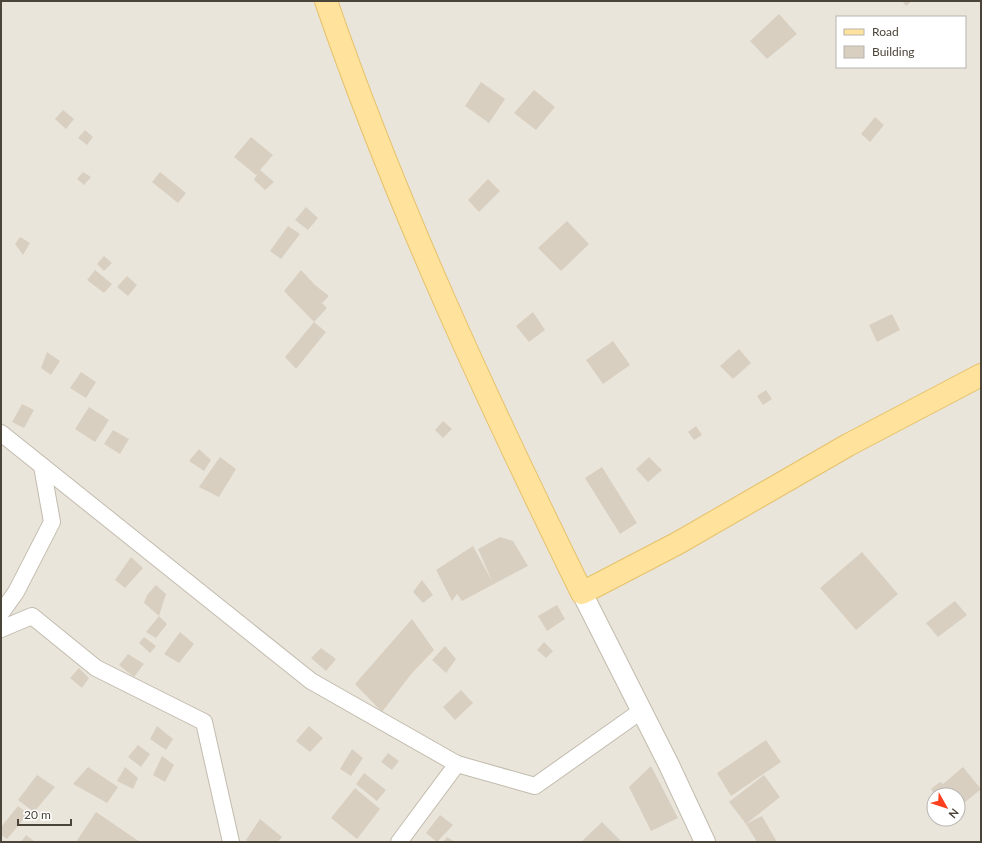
<svg xmlns="http://www.w3.org/2000/svg" width="982" height="843" font-family="Lato,sans-serif">
<style>
.residential{fill:#eae5da;fill-rule:evenodd}
.building{fill:#d8cfc1}
.lines{fill:none;stroke-linecap:round;stroke-linejoin:round}
.minor-casing{stroke:#c2bbae;stroke-width:18}
.tertiary-casing{stroke:#c2bbae;stroke-width:22}
.primary-casing{stroke:#e6c16a;stroke-width:24}
.minor{stroke:#fff;stroke-width:16}
.tertiary{stroke:#fff;stroke-width:20}
.primary{stroke:#ffe39c;stroke-width:22}
</style>
<rect width="100%" height="100%" fill="#f6f3ec"/>
<path class="residential" d="M1,1h980v841h-980zM837,17h128v50h-128zM934,795h24v24h-24z"/>
<g class="building">
<path d="M902,1h10l-6,5z"/>
<path d="M779,14l18,20 -30,25 -17,-18z"/>
<path d="M481,82l24,17 -16,24 -24,-17z"/>
<path d="M534,90l21,17 -19,23 -22,-17z"/>
<path d="M63,110l11,9 -8,10 -11,-10z"/>
<path d="M875,117l9,8 -14,17 -9,-8z"/>
<path d="M85,130l8,7 -6,8 -9,-7z"/>
<path d="M251,137l22,18 -13,15 14,12 -9,8 -11,-10 5,-9 -3,4 -22,-18z"/>
<path d="M83,172l8,5 -7,8 -7,-6z"/>
<path d="M160,172l26,21 -8,10 -26,-21z"/>
<path d="M488,179l12,12 -21,21 -11,-12z"/>
<path d="M306,207l12,11 -10,12 -13,-10z"/>
<path d="M567,221l22,23 -28,27 -23,-23z"/>
<path d="M288,226l12,8 -19,25 -11,-8z"/>
<path d="M20,237l10,6 -7,12 -8,-11z"/>
<path d="M104,256l8,7 -8,8 -7,-7z"/>
<path d="M95,270l17,14 -8,9 -17,-13z"/>
<path d="M301,270l14,15 14,11 -7,7 5,5 -13,14 -30,-31z"/>
<path d="M127,276l10,9 -9,11 -11,-9z"/>
<path d="M533,312l12,18 -16,12 -13,-16z"/>
<path d="M892,314l8,16 -23,12 -8,-17z"/>
<path d="M314,322l12,10 -30,37 -11,-12z"/>
<path d="M613,341l17,24 -27,19 -17,-24z"/>
<path d="M739,349l12,14 -18,16 -13,-13z"/>
<path d="M47,352l13,9 -9,14 -10,-7z"/>
<path d="M81,372l15,10 -10,16 -16,-10z"/>
<path d="M766,390l6,9 -9,6 -6,-9z"/>
<path d="M22,404l12,6 -10,18 -12,-6z"/>
<path d="M89,407l20,13 -14,22 -20,-13z"/>
<path d="M443,421l9,8 -9,9 -8,-8z"/>
<path d="M696,426l6,9 -8,5 -6,-8z"/>
<path d="M113,430l16,9 -9,15 -16,-10z"/>
<path d="M199,449l12,11 -7,11 -15,-10z"/>
<path d="M220,457l16,12 -17,28 -20,-10z"/>
<path d="M649,457l13,13 -14,12 -12,-13z"/>
<path d="M602,467l35,56 -17,11 -35,-56z"/>
<path d="M500,537l13,4 15,25 -66,35 -5,-7 -5,7 -16,-31 37,-24 20,37 -15,-34z"/>
<path d="M862,552l36,42 -42,36 -36,-42z"/>
<path d="M131,557l12,11 -18,20 -10,-8z"/>
<path d="M422,580l11,15 -10,8 -10,-11z"/>
<path d="M156,585l10,9 -7,22 -15,-13 3,-8z"/>
<path d="M955,601l12,14 -29,22 -12,-14z"/>
<path d="M557,605l8,14 -18,12 -9,-15z"/>
<path d="M159,616l8,8 -11,14 -10,-6z"/>
<path d="M412,619l22,31 -22,23 -30,39 -27,-28z"/>
<path d="M180,632l14,12 -15,19 -15,-9z"/>
<path d="M144,637l12,9 -6,7 -11,-10z"/>
<path d="M544,642l9,9 -7,7 -9,-8z"/>
<path d="M445,646l11,13 -10,14 -14,-13z"/>
<path d="M321,648l15,11 -10,12 -15,-13z"/>
<path d="M128,654l16,10 -10,13 -15,-12z"/>
<path d="M79,668l10,10 -7,10 -12,-10z"/>
<path d="M461,690l12,13 -18,17 -12,-13z"/>
<path d="M157,726l16,13 -7,11 -16,-11z"/>
<path d="M309,726l14,12 -13,14 -14,-11z"/>
<path d="M766,740l15,22 -50,34 -14,-23z"/>
<path d="M138,745l12,9 -9,13 -13,-10z"/>
<path d="M352,749l11,9 -12,18 -11,-7z"/>
<path d="M388,753l11,8 -7,9 -11,-8z"/>
<path d="M162,756l12,9 -9,17 -12,-7z"/>
<path d="M651,766l27,52 -27,13 -22,-44z"/>
<path d="M88,767l30,20 -11,16 -34,-19z"/>
<path d="M125,767l13,11 -5,11 -16,-8z"/>
<path d="M963,767l18,22 -23,19v-13h-23l-4,-6 9,-7 3,2z"/>
<path d="M364,773l22,17 -9,11 -21,-17z"/>
<path d="M37,775l18,12 -21,25 -16,-12z"/>
<path d="M764,775l16,22 -34,27 -17,-22z"/>
<path d="M355,788l25,21 -23,30 -26,-21z"/>
<path d="M18,806l10,8 -21,25 -6,-4v-8z"/>
<path d="M96,812l44,30h-64z"/>
<path d="M440,815l13,10 -16,17 -11,-9z"/>
<path d="M762,816l15,26h-20l-11,-18z"/>
<path d="M260,819l22,18 -4,5h-29l-3,-2z"/>
<path d="M602,822l20,20h-41z"/>
<path d="M26,835l9,7h-14z"/>
<path d="M447,837l8,5h-12z"/>
</g>
<g class="lines">
<g class="minor-casing">
<g id="minor">
<path d="M1,433l310,248 146,83"/>
<path d="M1,613l15,-21 36,-70 -10,-56"/>
<path d="M1,629l31,-13 64,52 108,54 27,120"/>
<path d="M399,842l58,-78 78,22 106,-75"/>
</g>
</g>
<g class="tertiary-casing">
<path id="tertiary" d="M582,593l87,172 36,77"/>
</g>
<g class="primary-casing">
<path id="primary" d="M326,1c70,203 161,399 256,592l96,-50 170,-98 133,-70"/>
</g>
<use href="#minor" class="minor"/>
<use href="#tertiary" class="tertiary"/>
<use href="#primary" class="primary"/>
</g>
<rect width="982" height="843" fill="none" stroke="#4b4439" stroke-width="4"/>
<rect x="836" y="16" width="130" height="52" fill="#ffffff" stroke="#b7b4b0"/>
<rect x="844" y="29" width="20" height="6" fill="#ffe39c" stroke="#b7b4b0"/>
<text x="872" y="36" font-size="12" fill="#4b4439">Road</text>
<rect x="844" y="46" width="20" height="12" fill="#d8cfc1" stroke="#b7b4b0"/>
<text x="872" y="56" font-size="12" fill="#4b4439">Building</text>
<g transform="translate(946 807) rotate(129)"><circle r="19" fill="#ffffff" stroke="#b7b4b0"/>
<path d="M0-3L7 15L0 10L-7 15Z" fill="#fc3f1d"/>
<text y="-6" font-size="11" font-weight="bold" text-anchor="middle" fill="#4b4439">N</text>
</g>
<path d="M18 819v6h53v-6" fill="none" stroke="#4b4439" stroke-width="2"/>
<text x="24" y="819" font-size="12" fill="#4b4439" stroke="#ffffff" stroke-width="3" paint-order="stroke">20 m</text>
</svg>
